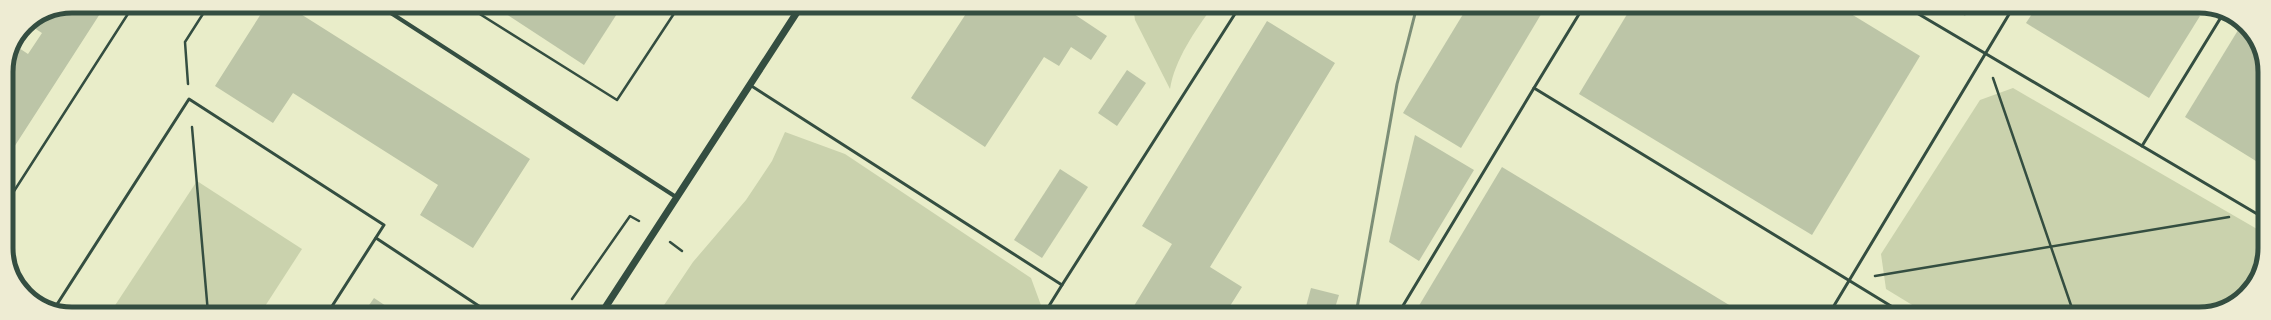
<svg xmlns="http://www.w3.org/2000/svg" width="2271" height="320" font-family="Manrope,sans-serif">
<style>
.green{fill:#cad2ad}
.building{fill:#bcc5a7}
.lines{fill:none;stroke-linecap:round;stroke-linejoin:round}
.path{stroke:#344e41;stroke-width:2.5}
.service{stroke:#344e41;stroke-width:3}
.minor{stroke:#344e41;stroke-width:4}
.tertiary{stroke:#344e41;stroke-width:7}
.rail{stroke:#7c8e77;stroke-width:3}
.rim{fill:none;stroke:#344e41;stroke-width:5}
</style>
<rect width="100%" height="100%" fill="#e9edc9"/>
<g class="green">
<path d="M1133,6h80c-18,25 -38,53 -43,83l-35,-69z"/>
<path d="M2013,88l251,145v24l-21,41 -44,16h-272l-41,-25 -5,-35 99,-154z"/>
<path d="M785,132l60,22 186,124 11,30 -4,6h-380l35,-52 53,-62 26,-39z"/>
<path d="M197,181l105,68 -42,65 -150,-1z"/>
</g>
<g class="building">
<path d="M72,6h33l-98,152 -1,-86 5,-26 2,-2 15,10 14,-21 -14,-9z"/>
<path d="M266,6h22l242,153 -57,89 -53,-33 18,-30 -145,-92 -20,30 -58,-37z"/>
<path d="M494,6h128l-38,59z"/>
<path d="M971,6h91l45,30 -16,24 -20,-13 -12,19 -15,-9 -59,90 -74,-49z"/>
<path d="M1468,6h78l-85,142 -58,-35z"/>
<path d="M1632,6h206l82,50 -108,179 -233,-141z"/>
<path d="M1950,6h21l-6,10z"/>
<path d="M2037,6l147,1 16,9 -51,82 -123,-75z"/>
<path d="M1267,21l68,42 -125,204 32,20 -17,27h-96l43,-70 -30,-18z"/>
<path d="M2243,22l21,37v107l-79,-49z"/>
<path d="M1127,70l19,13 -29,43 -19,-13z"/>
<path d="M1415,135l59,35 -55,91 -30,-19z"/>
<path d="M1502,167l242,147h-330z"/>
<path d="M1060,169l28,18 -46,71 -28,-18z"/>
<path d="M1311,288l28,7 -6,19h-29z"/>
<path d="M374,298l24,16h-35z"/>
</g>
<g class="lines">
<g class="path">
<path d="M467,6l150,94 62,-94"/>
<path d="M1993,78l81,236"/>
<path d="M188,84l-3,-42 23,-36"/>
<path d="M192,127l16,186"/>
<path d="M7,202l126,-196"/>
<path d="M670,242l12,9"/>
<path d="M1875,276l354,-59"/>
<path d="M572,299l58,-83 9,5"/>
</g>
<g class="service">
<path d="M966,6l4,3"/>
<path d="M1584,6l-50,82 370,226"/>
<path d="M1905,6l359,212"/>
<path d="M750,85l312,200 178,-279"/>
<path d="M2142,146l81,-132"/>
<path d="M376,238l115,76"/>
<path d="M54,309l135,-210 195,126 -57,89"/>
<path d="M1044,314l18,-29"/>
<path d="M1398,314l136,-226"/>
<path d="M1829,314l185,-308"/>
</g>
<path class="minor" d="M380,6l296,191"/>
<path class="tertiary" d="M601,314l200,-308"/>
<path class="rail" d="M1356,314l41,-230 20,-78"/>
</g>
<path d="M0 0H2271V320H0ZM72 13H2199A59 59 0 0 1 2258 72V248A59 59 0 0 1 2199 307H72A59 59 0 0 1 13 248V72A59 59 0 0 1 72 13Z" fill="#eeecd3" fill-rule="evenodd"/>
<path class="rim" d="M72 13H2199A59 59 0 0 1 2258 72V248A59 59 0 0 1 2199 307H72A59 59 0 0 1 13 248V72A59 59 0 0 1 72 13Z"/>
</svg>
